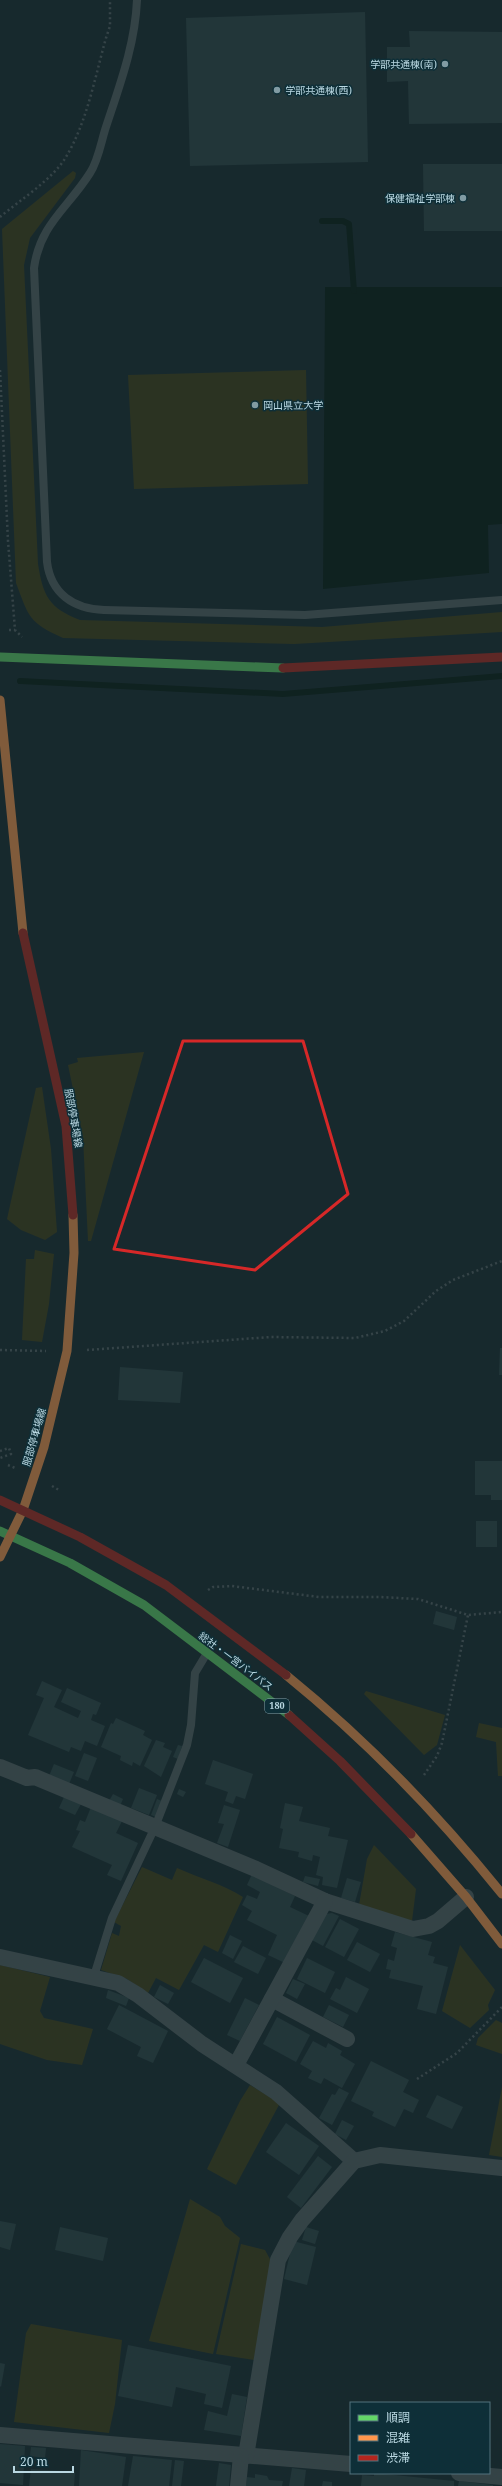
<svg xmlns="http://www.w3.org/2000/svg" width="502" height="2486" font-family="'Noto Serif','Noto Sans JP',serif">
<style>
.green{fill:#443f16}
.water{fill:#061910}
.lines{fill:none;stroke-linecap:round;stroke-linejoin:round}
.stream{stroke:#061910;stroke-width:6}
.building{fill:#2f4548}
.path{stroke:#5a6468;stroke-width:2.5;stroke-dasharray:2 3;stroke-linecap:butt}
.lane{stroke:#586265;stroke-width:8}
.street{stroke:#586265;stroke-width:16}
.fast{stroke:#63d668;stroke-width:9}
.slow{stroke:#ff974d;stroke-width:9}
.jam{stroke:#b3261e;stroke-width:9}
.marked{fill:none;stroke:#d62828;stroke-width:3;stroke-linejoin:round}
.poi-dot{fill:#819ba3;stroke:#0e2f38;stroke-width:1.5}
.labels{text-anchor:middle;stroke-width:3;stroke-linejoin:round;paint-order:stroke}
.shield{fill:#0e2f38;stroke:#86a5af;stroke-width:1}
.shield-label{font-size:9px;font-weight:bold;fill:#bad8e2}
.poi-label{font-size:10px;fill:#bad8e2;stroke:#0e2f38;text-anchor:end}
.street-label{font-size:10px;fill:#bad8e2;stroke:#0e2f38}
</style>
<rect width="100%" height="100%" fill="#18292e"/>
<g class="green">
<path d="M73,171l3,2 -1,5 -45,60 -6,27 14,299c5,32 11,44 42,56l242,7 180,-15v20l-208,12 -231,-6c-35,-16 -34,-21 -47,-55l-14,-354z"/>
<path d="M306,370l2,114 -174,5 -6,-114z"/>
<path d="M144,1052l-53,189h-3l-5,-104 -15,-72 10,-3 -1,-4z"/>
<path d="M42,1087l9,62 6,83 -12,8 -24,-10 -14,-11 29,-131z"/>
<path d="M35,1250l19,4 -5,50 -7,38 -20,-2 4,-81h8z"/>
<path d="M366,1691l79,24 -8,30 -13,10 -60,-61z"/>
<path d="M479,1723l23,5v48h-4l-2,-34 -20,-5z"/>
<path d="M374,1845l42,44 -4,32 -53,-16 8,-46z"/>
<path d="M142,1867l30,13 5,-12c22,10 46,16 66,29l-25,55 -14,-7 -25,45 -23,-12 -8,15 -21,-14 -26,-9 11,-37 7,3 2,-10 -7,-4z"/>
<path d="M460,1945l35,45 -7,15 1,5 -19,18 -28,-17z"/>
<path d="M0,1965l50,12 -10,34 4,7 49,11 -11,36 -35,-5 -47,-16z"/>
<path d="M496,2020l6,3v31l-26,-9 2,-7z"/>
<path d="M250,2085l30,18 -44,82 -29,-16 33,-68z"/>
<path d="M502,2087v70l-13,-2z"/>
<path d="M190,2199l30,18 5,9 15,12 -27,116 -64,-13z"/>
<path d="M241,2244l24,6 6,11 -17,99 -38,-6z"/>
<path d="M31,2324l91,16 -7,64 -6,29 -95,-11 12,-89z"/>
</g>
<path class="water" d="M325,287h177v237l-14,1 1,48 -166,16z"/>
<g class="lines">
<g class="stream">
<path d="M322,221h21l6,3 5,67"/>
<path d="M20,681l263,13 219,-18"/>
</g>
</g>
<g class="building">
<path d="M365,12l3,150 -178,4 -4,-148z"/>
<path d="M409,31l93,1v91l-93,1 -1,-43 -21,1v-35h23z"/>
<path d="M423,164h79v67h-78z"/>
<path d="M500,1348h2v27h-3z"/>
<path d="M120,1367l63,5 -3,31 -62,-3z"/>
<path d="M475,1461h27v39h-11v-5h-16z"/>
<rect x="476" y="1521" width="21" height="26"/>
<path d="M436,1611l21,6 -3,13 -21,-6z"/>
<path d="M42,1681l20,9 -8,17 24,11 3,-7 -20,-9 6,-14 34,15 -5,12 -3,-1 -2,6 14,6 -8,20 -12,-5 -4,10 -10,-4 -2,5 -41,-17 16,-37 -8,-3z"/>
<path d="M116,1718l29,13 -2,4 9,5 -12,26 -7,-4 -1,4 -12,-6 1,-4 -20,-9 10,-24 2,1z"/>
<path d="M156,1740l9,3 -2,4 9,4 -11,26 -17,-11z"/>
<path d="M178,1745l4,1 -4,13 -5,-2z"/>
<path d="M84,1753l13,5 -9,23 -13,-5z"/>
<path d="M213,1760l40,14 -8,25 -9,-3 -3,8 -8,-3 3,-9 -23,-8z"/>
<path d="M54,1764l20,8 -5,12 -20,-8z"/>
<path d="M139,1788l18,7 -8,20 -18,-7z"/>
<path d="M179,1789l7,3 -3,5 -6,-3z"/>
<path d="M113,1794l10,5 -3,7 -11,-5z"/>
<path d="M64,1797l17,7 -6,11 -16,-7z"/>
<path d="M157,1799l5,2 -6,16 -5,-2z"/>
<path d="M285,1803l18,4 -4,14 31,7 -2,8 20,4 -11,48 -15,-3 1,-8 -7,-2 4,-18 -7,-2 -1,6 -14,-4 1,-5 -20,-4 4,-19 -3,-1z"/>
<path d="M224,1805l16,5 -12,37 -11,-4 7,-19 -6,-1z"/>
<path d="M91,1807l31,14 -6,12 22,10 -17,38 -14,-6 5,-10 -40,-18 8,-16 -4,-1 4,-10 5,2z"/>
<path d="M252,1874l43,22 -5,11 19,9 -24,47 -17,-8 9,-20 -30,-15 5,-9 -10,-6 5,-10 10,4 3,-7 -13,-7z"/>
<path d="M305,1876l15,3 -2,7 -15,-4z"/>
<path d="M347,1878l14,4 -6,20 -14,-4z"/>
<path d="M332,1913l7,3 -16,30 -11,-6 14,-26z"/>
<path d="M340,1919l19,10 -15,28 -19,-10z"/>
<path d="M395,1932l37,10 -4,13 7,2 -2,6 15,4 -12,47 -19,-5 6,-23 -34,-8 2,-8 -5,-1 2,-10 6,2 3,-13 -6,-2z"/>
<path d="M230,1935l12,6 -9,18 -11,-6z"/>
<path d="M357,1942l23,12 -10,18 -23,-12z"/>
<path d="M243,1946l23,12 -8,16 -24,-12z"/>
<path d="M204,1958l39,20 -13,25 -39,-21z"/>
<path d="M307,1958l28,14 -10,21 -28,-14z"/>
<path d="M346,1977l23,12 -12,24 -27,-14 6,-11 4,2z"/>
<path d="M293,1979l12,5 -8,15 -11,-6z"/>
<path d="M160,1985l14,8 -6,11 -14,-7z"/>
<path d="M108,1990l21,8 -3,8 -20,-8z"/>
<path d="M245,1998l14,7 -19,36 -13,-6z"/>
<path d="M119,2005l49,26 -15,32 -16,-7 4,-9 -34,-18z"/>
<path d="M329,2005l20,10 -6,12 -20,-10z"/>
<path d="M277,2017l33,18 -14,27 -33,-18z"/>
<path d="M313,2041l13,7 2,-5 14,8 -2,4 15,9 -13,24 -18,-10 -3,6 -13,-6 4,-7 -12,-7z"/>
<path d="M371,2061l38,19 -6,12 16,8 -6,13 -9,-4 -9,18 -23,-11 2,-4 -23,-11z"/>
<path d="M339,2088l10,5 -17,32 -13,-7 13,-24 3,1z"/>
<path d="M437,2095l26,12 -11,22 -26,-12z"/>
<path d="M342,2120l12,6 -8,14 -11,-6z"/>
<path d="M286,2123l33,23 -20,29 -33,-23z"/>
<path d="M318,2156l14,11 -31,41 -14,-11z"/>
<path d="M0,2221l16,3 -6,26 -10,-3z"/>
<path d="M60,2227l48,11 -5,23 -48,-11z"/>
<path d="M306,2227l13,4 -4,13 -13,-4z"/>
<path d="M293,2241l23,6 -9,38 -23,-6z"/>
<path d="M128,2345l103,21 -9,42 -18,-4 2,-10 -30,-7 -4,20 -54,-11z"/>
<path d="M0,2363l5,1 -4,23 -1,-1z"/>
<path d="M232,2394l15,3 -6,39 -37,-6 4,-19 19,5z"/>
<path d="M0,2444l25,2 -2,39 -23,-2z"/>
<path d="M31,2447l15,1 -1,10 -15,-2z"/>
<path d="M81,2450l45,7 -4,29h-43z"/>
<path d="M133,2456l39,4 -3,26h-41z"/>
<path d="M175,2460l9,1 -3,25h-9z"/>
<path d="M219,2463l12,2 -2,21h-13z"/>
<path d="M292,2468l14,2 -2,16h-15z"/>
<path d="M31,2469l44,3 -1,14h-45z"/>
<path d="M374,2473l80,8v5h-93l1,-11 12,1z"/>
<path d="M255,2474l12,2 2,4 14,1 -1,5h-36l1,-9 8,1z"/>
<path d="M323,2481l9,1v4h-10z"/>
<path d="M459,2481l34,4v1h-35z"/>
</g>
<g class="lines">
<g class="path">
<path d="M0,217c20,-17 53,-38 66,-60 21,-35 29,-80 40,-119l4,-12v-26"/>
<path d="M0,370l8,171 7,89 7,7"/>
<path d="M9,630h6"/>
<path d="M0,1350l46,1"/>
<path d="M87,1350l184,-13 84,1 30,-7 19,-10 32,-30 17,-11 49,-19"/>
<path d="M0,1451l9,-3 2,6 -11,4"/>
<path d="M8,1465l7,3"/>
<path d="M52,1486l7,4"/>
<path d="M208,1590l5,-3 19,-1 87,11h61l38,2 50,16 34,-3"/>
<path d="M424,1775l13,-19 5,-13 26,-128"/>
<path d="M417,2079l40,-26 45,-46"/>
</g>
<g class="lane">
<path d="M137,0c-2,46 -18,87 -32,130 -4,13 -7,31 -15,43 -22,35 -50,51 -56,95l13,294c4,32 27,47 57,48l201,5 197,-15"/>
<path d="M94,1976l18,-58 43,-91 32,-82 4,-20 4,-52 12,-20"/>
</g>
<g class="street">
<path d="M0,1767l27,11 8,-1 221,92 69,32 88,28 16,-3 9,-5 28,-24"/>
<path d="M0,1957l118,26 20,12 64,49 74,48 78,69"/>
<path d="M272,1999l75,40"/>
<path d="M236,2065l89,-164"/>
<path d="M0,2435l351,29"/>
<path d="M246,2456l32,-196 12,-23 12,-17 52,-59 26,-6 122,13"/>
<path d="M459,2473l43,4"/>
<path d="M238,2486l3,-30"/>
</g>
<g class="fast">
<path d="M0,657l283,11"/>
<path d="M0,1531l70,32 74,42 145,110"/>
</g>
<g class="slow">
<path d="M0,700l23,233"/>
<path d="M0,1557l23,-47 21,-63 23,-96 7,-98 -1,-38"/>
<path d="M286,1675c80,65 151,138 216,219"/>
<path d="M411,1834l55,63 36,47"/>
</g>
<g class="jam">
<path d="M283,668l219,-11"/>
<path d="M23,933l43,193 7,89"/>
<path d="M0,1500l80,37 86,48 120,90"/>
<path d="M289,1715l51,46 71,73"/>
</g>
</g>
<path d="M0 0H502V2486H0ZM183,1041h120l45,153 -93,76 -141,-21z" fill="#18292e" fill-opacity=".55" fill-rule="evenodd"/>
<path class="marked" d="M183,1041h120l45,153 -93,76 -141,-21z"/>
<g class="poi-dot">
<circle cx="445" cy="64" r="4"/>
<circle cx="277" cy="90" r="4"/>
<circle cx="463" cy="198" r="4"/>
<circle cx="255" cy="405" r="4"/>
</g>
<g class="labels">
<rect class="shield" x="265" y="1699" width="24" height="14" rx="3"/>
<g class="shield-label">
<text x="277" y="1709">180</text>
</g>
<g class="poi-label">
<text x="437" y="68">学部共通棟(南)</text>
<text x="285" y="94" text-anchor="start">学部共通棟(西)</text>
<text x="455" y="202">保健福祉学部棟</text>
<text x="263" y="409" text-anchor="start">岡山県立大学</text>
</g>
<g class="street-label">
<text transform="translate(74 1118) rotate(80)" y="4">服部停車場線</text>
<text transform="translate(34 1437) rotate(-74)" y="4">服部停車場線</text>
<text transform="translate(236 1661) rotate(37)" y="4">総社・一宮バイパス</text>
</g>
</g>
<rect x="350" y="2402" width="140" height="72" fill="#0e2f38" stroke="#53737c"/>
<rect x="358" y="2415" width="20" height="6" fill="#63d668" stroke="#53737c"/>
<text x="386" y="2422" font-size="12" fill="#bad8e2">順調</text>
<rect x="358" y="2435" width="20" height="6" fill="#ff974d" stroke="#53737c"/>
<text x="386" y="2442" font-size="12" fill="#bad8e2">混雑</text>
<rect x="358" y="2455" width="20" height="6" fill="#b3261e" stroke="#53737c"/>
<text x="386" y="2462" font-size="12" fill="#bad8e2">渋滞</text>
<path d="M14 2466v6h59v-6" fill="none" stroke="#bad8e2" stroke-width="2"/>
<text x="20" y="2466" font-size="12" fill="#bad8e2" stroke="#0e2f38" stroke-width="3" paint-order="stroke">20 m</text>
</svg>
